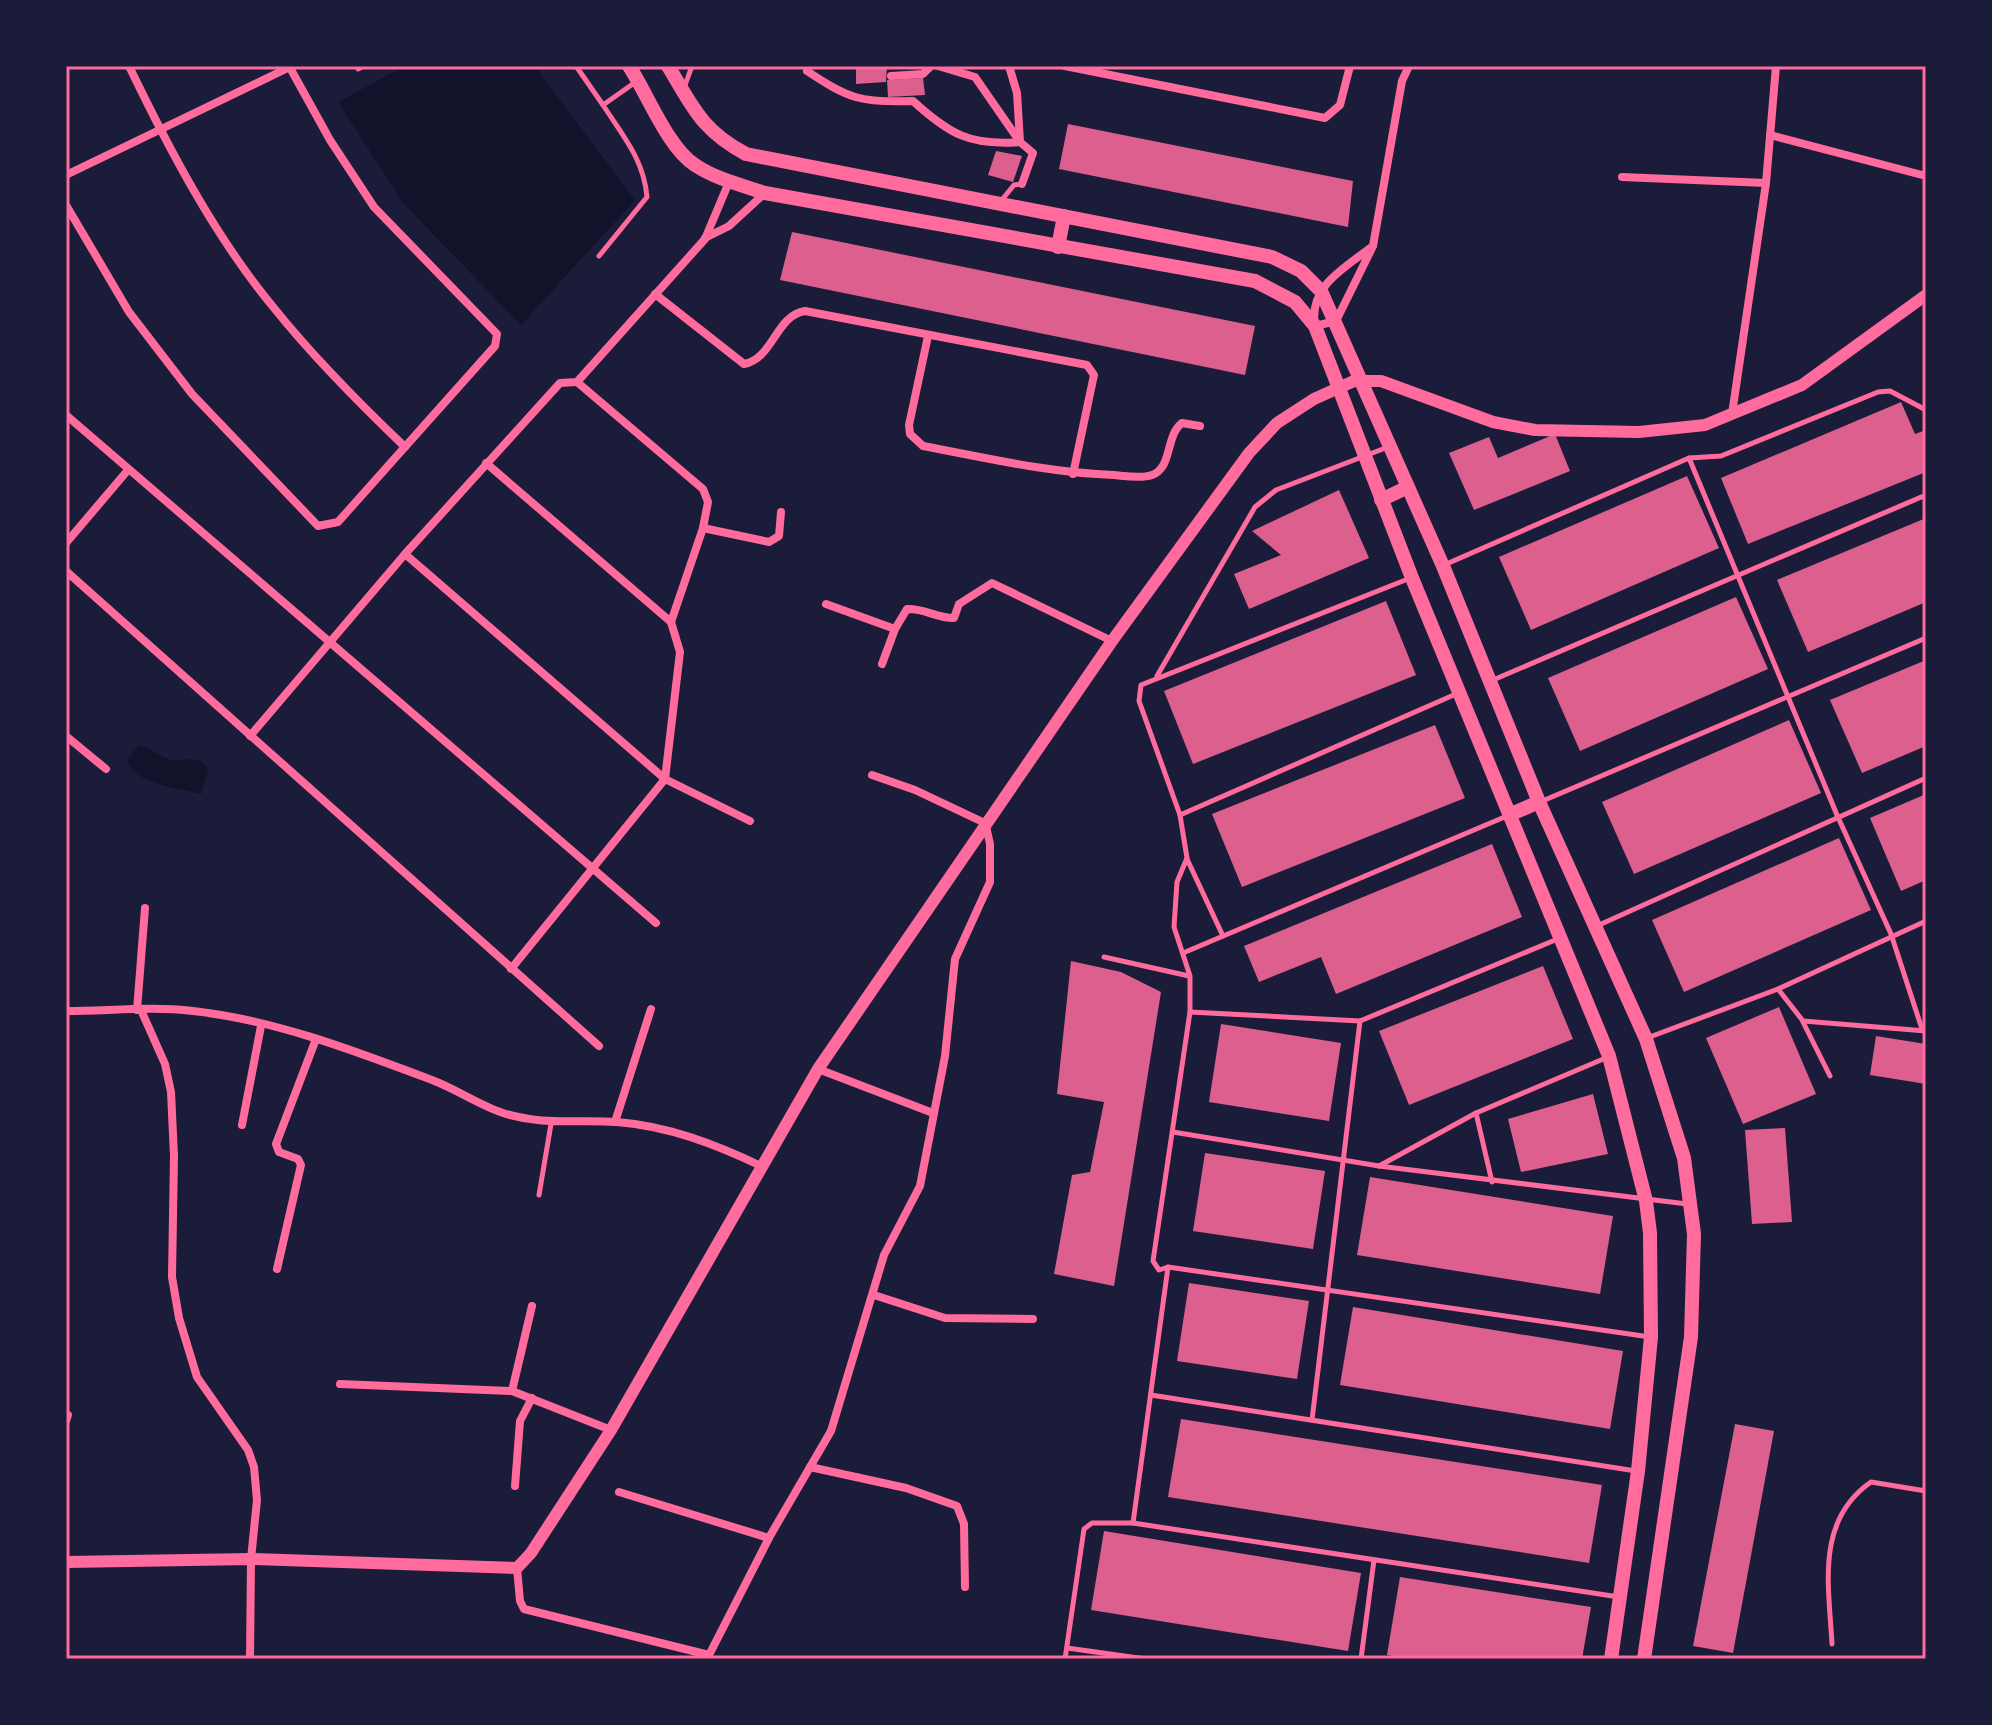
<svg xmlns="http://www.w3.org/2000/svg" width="1992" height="1725" font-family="'Fira Sans Condensed',sans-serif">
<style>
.water{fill:#12122b}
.building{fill:#dd5f8e}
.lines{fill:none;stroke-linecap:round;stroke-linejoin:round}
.service{stroke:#ff6b9d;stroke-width:5}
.minor{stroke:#ff6b9d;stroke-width:8}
.tertiary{stroke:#ff6b9d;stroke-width:12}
.secondary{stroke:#ff6b9d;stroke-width:14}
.neatline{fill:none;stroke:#ff6b9d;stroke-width:3}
</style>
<rect width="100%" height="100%" fill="#1b1b3a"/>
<g class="water">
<path d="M405,66h130l100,134 -114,125 -117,-121 -66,-102z"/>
<path d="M139,746c12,1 18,9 29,13 16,5 30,-8 40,11l-7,24c-21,-6 -69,-10 -74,-35z"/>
</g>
<g class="building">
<path d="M856,66h31l-1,16 -30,2z"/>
<path d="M923,78l2,17 -37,2 -1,-17z"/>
<path d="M1068,124l285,57 -5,46 -289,-58z"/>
<path d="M996,151l26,5 -9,26 -25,-7z"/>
<path d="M792,232l463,94 -10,49 -465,-95z"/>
<path d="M1901,402l14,32 11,-4v42l-178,72 -27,-66z"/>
<path d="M1555,434l15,37 -96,39 -25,-57 40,-16 9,21z"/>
<path d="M1687,476l32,72 -188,82 -32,-73z"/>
<path d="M1339,490l30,68 -120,51 -15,-35 47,-19 -29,-24z"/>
<path d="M1926,518v84l-118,50 -31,-72z"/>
<path d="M1736,597l32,72 -188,82 -32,-73z"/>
<path d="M1386,601l30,74 -223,89 -29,-73z"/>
<path d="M1926,660v86l-64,27 -32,-73z"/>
<path d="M1789,720l32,73 -187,81 -32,-72z"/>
<path d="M1435,725l30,73 -223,89 -30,-73z"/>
<path d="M1926,794v86l-25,11 -31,-73z"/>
<path d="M1839,838l32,72 -187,82 -32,-72z"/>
<path d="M1492,844l30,73 -186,77 -15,-37 -62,25 -15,-36z"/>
<path d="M1071,961l50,11 40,20 -47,294 -60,-12 18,-99 18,-3 14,-70 -47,-8z"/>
<path d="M1543,966l30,73 -164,66 -30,-74z"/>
<path d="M1779,1007l37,87 -73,30 -37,-86z"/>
<path d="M1221,1024l120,19 -12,78 -120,-19z"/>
<path d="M1876,1036l50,8v40l-56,-9z"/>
<path d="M1593,1094l15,60 -87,18 -13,-53z"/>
<path d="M1785,1128l7,94 -40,2 -7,-94z"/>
<path d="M1205,1153l120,18 -12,78 -120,-18z"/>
<path d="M1370,1177l243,39 -13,78 -243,-39z"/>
<path d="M1189,1283l120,18 -12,78 -120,-18z"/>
<path d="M1353,1307l270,44 -13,78 -270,-44z"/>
<path d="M1181,1419l421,66 -13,78 -421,-66z"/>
<path d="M1735,1424l39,7 -41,222 -40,-7z"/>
<path d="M1104,1531l257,42 -13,78 -257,-41z"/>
<path d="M1400,1577l191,30 -9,52h-171l-24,-4z"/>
</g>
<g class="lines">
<g class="service">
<path d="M576,66l27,39 34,-24"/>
<path d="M358,69l6,-3"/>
<path d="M684,88l8,-22"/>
<path d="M1001,201l13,-16 8,-1"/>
<path d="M599,256l48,-59c-3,-37 -24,-61 -44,-92"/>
<path d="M1689,458l148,357 54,119 31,95"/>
<path d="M1444,565l245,-107 32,-2 157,-64 12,-1 36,19"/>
<path d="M1157,676l98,-169 21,-17 112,-43"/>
<path d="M1493,680l433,-185"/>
<path d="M1540,802l386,-164"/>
<path d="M1180,815l276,-121"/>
<path d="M1187,859l36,77"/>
<path d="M1599,925l327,-147"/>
<path d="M1183,953l324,-137"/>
<path d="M1104,957l85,19"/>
<path d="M1778,989l25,32 123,10"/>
<path d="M1190,1012l170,9 200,-83"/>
<path d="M1803,1022l27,54"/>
<path d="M1647,1038l131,-49 148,-68"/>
<path d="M1476,1113l16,69"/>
<path d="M1173,1132l206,34 308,38"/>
<path d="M1379,1166l97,-53 132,-56"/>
<path d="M539,1195l12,-71"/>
<path d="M1168,1267l482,70"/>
<path d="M1151,1395l485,76"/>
<path d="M1312,1420l48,-399"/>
<path d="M1133,1523l35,-256 -9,3 -6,-9 37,-249v-36l-16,-49 3,-45 10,-24 -7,-43 -41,-114 2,-16 267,-106"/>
<path d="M1832,1644c-3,-58 -17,-123 39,-162l55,9"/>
<path d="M1067,1648l79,11"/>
<path d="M1065,1659l19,-130 8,-6h41l486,74"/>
<path d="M1361,1659l13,-99"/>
</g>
<g class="minor">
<path d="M129,66c40,83 86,171 145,242 40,50 85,95 131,139"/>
<path d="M938,66l37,11 45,65 13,11 -11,31"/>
<path d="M1065,66l260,52 15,-13 10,-39"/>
<path d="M807,71c42,28 54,32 106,30 36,33 57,45 107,41l-3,-49 -8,-27"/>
<path d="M891,76l32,-2 8,-8"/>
<path d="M1770,135l156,41"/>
<path d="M66,175l226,-109"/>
<path d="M1622,177l144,6"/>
<path d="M66,205l63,107 63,82 126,132 20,-4 157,-176 2,-12 -123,-127 -44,-67 -41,-74"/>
<path d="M705,238l24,-12 36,-33"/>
<path d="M1373,246c-28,22 -65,40 -58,80l21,-5 37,-75 29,-165 7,-15"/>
<path d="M655,294l89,70c29,-5 32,-49 61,-53l282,54 7,10 -21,99"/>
<path d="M928,336l-19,89 1,9 13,12c64,12 127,27 191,29 11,1 27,4 38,0 21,-8 13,-39 30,-52l18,3"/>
<path d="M1732,414l34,-231 10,-117"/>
<path d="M66,415l590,508"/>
<path d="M486,463l185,159"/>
<path d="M703,528l66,14 10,-6 2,-24"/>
<path d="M66,543l62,-73"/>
<path d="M405,554l260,225 85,42"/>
<path d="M66,571l533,475"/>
<path d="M826,604l69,25"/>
<path d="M882,664l13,-35 12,-20c17,-1 29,9 47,9l5,-14 33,-21 120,58"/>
<path d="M66,736l40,33"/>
<path d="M250,736l155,-182 155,-171 17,-1 128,-143 24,-57"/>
<path d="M872,775l43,15 72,34"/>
<path d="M511,969l154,-190 15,-127 -9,-30 32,-94 5,-26 -5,-13 -126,-107"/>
<path d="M137,1010l8,-102"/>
<path d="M141,1010l24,54 6,28 3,64 -2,121 7,41 18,59 51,73 6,17 3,33 -6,59 -1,100"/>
<path d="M66,1011c42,0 86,-5 127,0 82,9 162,40 239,69 24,9 47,25 71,33 41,13 73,6 114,9 51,4 98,22 144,44"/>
<path d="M818,1069l115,44"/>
<path d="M615,1122l36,-113"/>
<path d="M242,1125l19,-99"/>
<path d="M277,1269l24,-104 -3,-6 -19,-7 -3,-8 40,-105"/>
<path d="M874,1295l71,23 88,1"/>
<path d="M532,1306l-20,85 99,39"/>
<path d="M340,1384l172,7"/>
<path d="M66,1421l2,-6"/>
<path d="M810,1467l96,21 51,18 7,18 1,63"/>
<path d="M515,1486l5,-65 12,-23"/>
<path d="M619,1492l150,46"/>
<path d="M517,1568l3,33 4,8 185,46"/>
<path d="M707,1659l63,-123 61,-105 53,-176 36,-69 25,-130 10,-97 35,-77v-38l-4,-18"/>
</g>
<path class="tertiary" d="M66,1562l185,-3 266,9 14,-15 80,-123 207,-361 294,-428 137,-188 28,-30 37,-24 40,-18h27l112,41 42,8 104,2 66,-7 97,-40 124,-90"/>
<g class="secondary">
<path d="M629,66c18,27 39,82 66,99 21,14 46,20 70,28l490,88 40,21 20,24 97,252 197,478 37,145 4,32 1,104 -13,134 -27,188"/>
<path d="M668,66c25,41 33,64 78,88l526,103 29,14 20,20 122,275 96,236 107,237 38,119 10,76 -3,103 -47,322"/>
<path d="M1058,247l6,-31"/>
<path d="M1381,500l27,-13"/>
<path d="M1509,815l30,-13"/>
</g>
</g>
<rect width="1992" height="1725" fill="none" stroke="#1b1b3a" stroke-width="136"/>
<rect x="68" y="68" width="1856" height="1589" class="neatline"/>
</svg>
